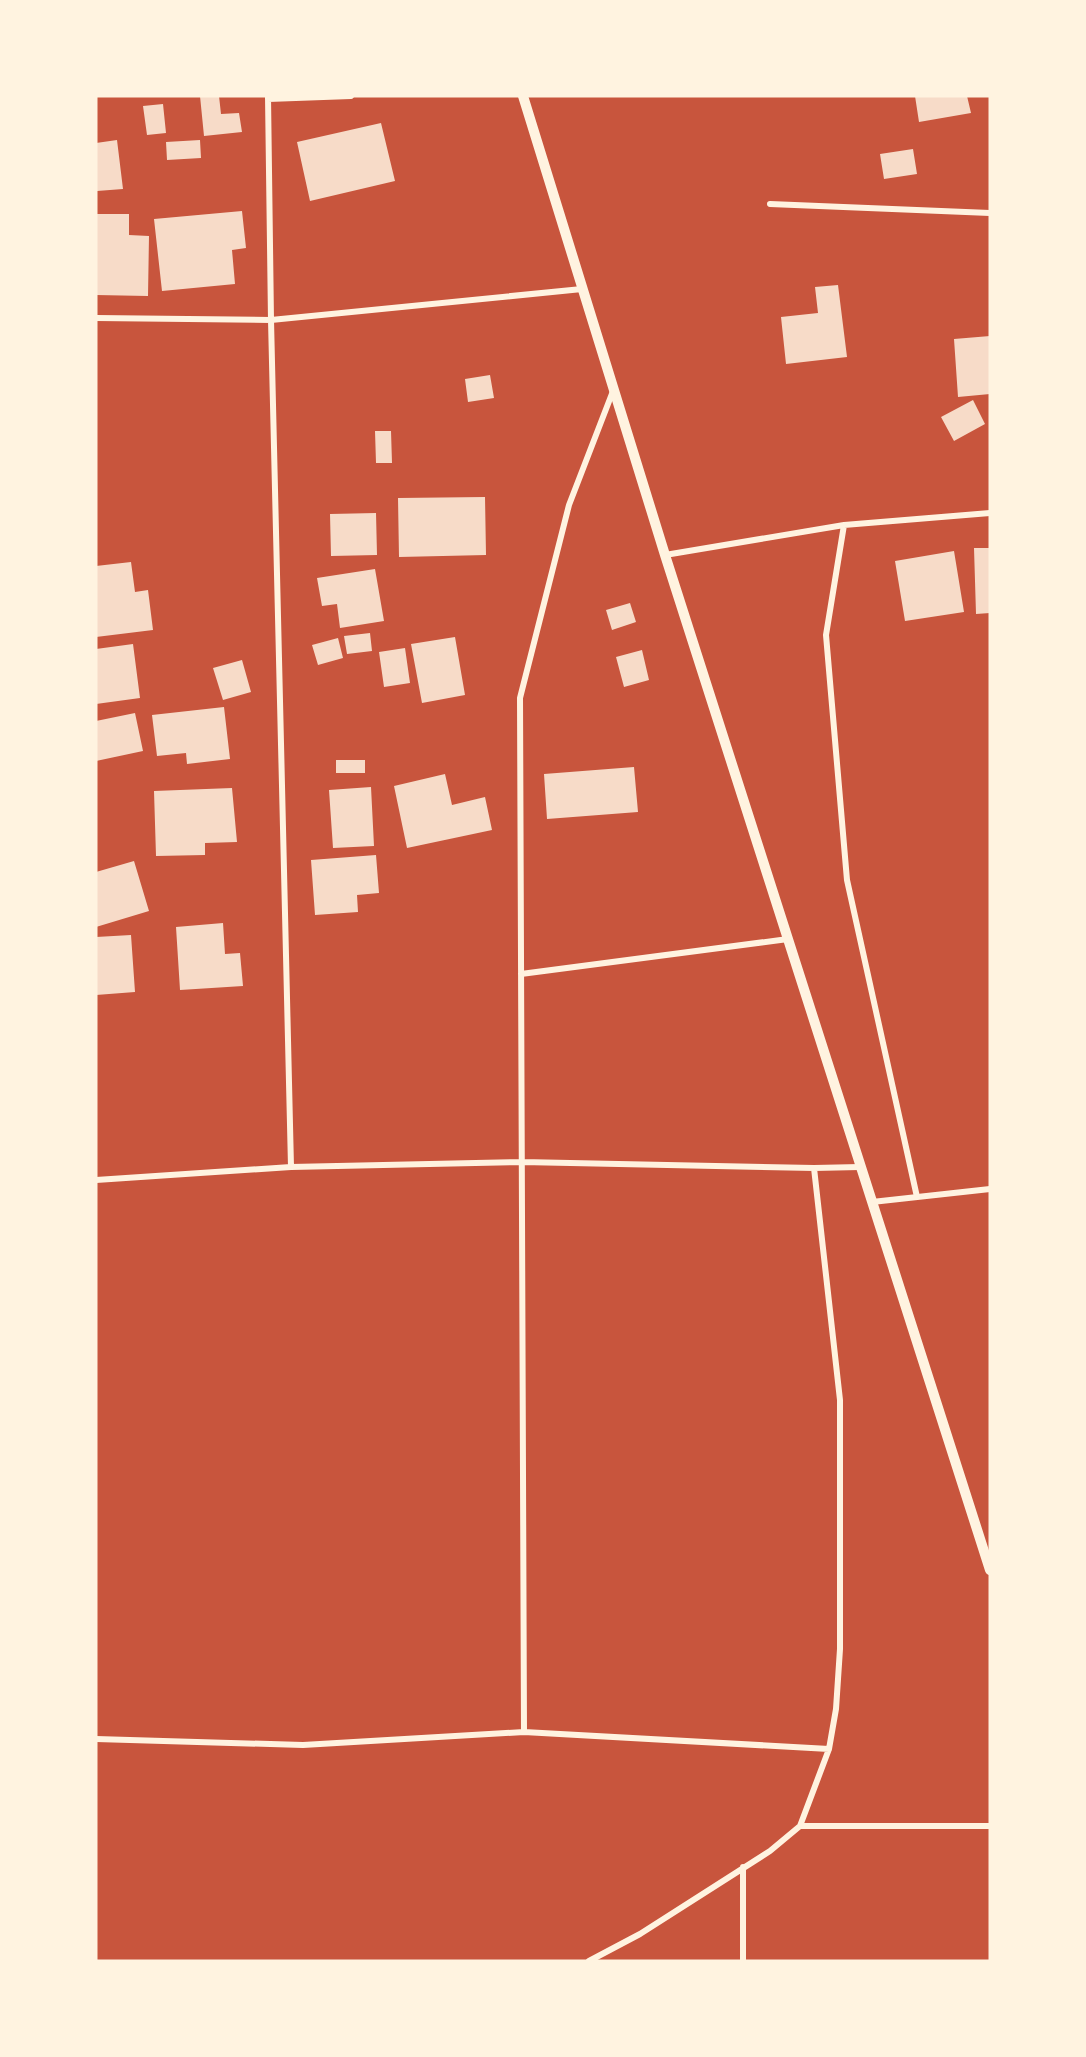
<svg xmlns="http://www.w3.org/2000/svg" width="1086" height="2057" font-family="'DejaVu Sans',sans-serif">
  <style>
    .building { fill: #f7dbc8 }
    .lines { fill: none; stroke-linecap: round; stroke-linejoin: round }
    .minor { stroke: #fff3e0; stroke-width: 6 }
    .tertiary { stroke: #fff3e0; stroke-width: 10 }
  </style>
  <rect width="100%" height="100%" fill="#c8553d"/>
  <!-- building -->
  <path class="building" d="M200 96H219L221 114 239 113 242 132 204 136Z
    M915 96H967L971 113 919 122Z
    M163 104 166 133 147 135 143 106Z
    M381 123 395 181 310 201 297 142Z
    M117 140 123 189 97 191 96 143Z
    M200 140 201 158 167 160 166 142Z
    M913 149 917 174 884 179 880 154Z
    M242 211 246 248 232 250 235 284 162 291 154 219Z
    M96 214H129V235L149 236 148 296 96 295Z
    M838 285 847 357 786 364 781 317 818 313 815 287Z
    M990 336V394L958 397 954 339Z
    M490 375 494 398 468 402 465 379Z
    M973 400 985 424 954 441 941 417Z
    M375 431H391L392 463H376Z
    M485 497 486 555 399 557 398 498Z
    M376 513 377 555 331 556 330 514Z
    M974 548H990V613L976 614Z
    M954 551 964 612 905 621 895 561Z
    M131 562 135 592 148 590 153 630 96 637V566Z
    M375 569 384 621 340 628 337 604 322 606 317 578Z
    M630 603 636 622 612 630 606 610Z
    M370 633 372 651 347 654 344 636Z
    M455 637 465 695 422 703 411 644Z
    M338 638 343 658 318 665 312 645Z
    M133 644 140 698 96 704V649Z
    M405 648 410 683 384 687 379 652Z
    M642 650 649 680 624 687 616 657Z
    M242 660 251 692 223 700 213 668Z
    M224 707 230 759 187 764 186 753 157 756 152 715Z
    M135 713 143 751 96 761V721Z
    M336 760H365V773H336Z
    M634 767 638 812 547 819 544 774Z
    M445 774 452 805 485 797 492 830 407 848 394 786Z
    M371 787 374 846 333 848 329 790Z
    M232 788 237 842 205 843V855L156 856 154 791Z
    M376 855 379 893 357 895 358 912 315 915 311 860Z
    M134 861 149 911 96 927V872Z
    M223 923 225 954 240 953 243 986 180 990 176 927Z
    M131 935 135 992 96 995V937Z"/>
  <g class="lines">
    <!-- minor -->
    <path class="minor" d="M268 96 271 320 291 1167
      M268 99 351 96
      M770 204 990 213
      M96 318 271 320 582 289
      M844 525 826 635 847 880 917 1197
      M665 555 844 525 990 513
      M521 974 788 939
      M96 1180 291 1167 522 1162 814 1168 860 1167
      M872 1202 990 1189
      M524 1732 520 698 569 505 613 391
      M96 1739 303 1745 524 1732 829 1749
      M800 1826H990
      M743 1867V1961
      M589 1961 640 1934 770 1851 800 1826 829 1749 836 1709 840 1649V1400L814 1168"/>
    <!-- tertiary -->
    <path class="tertiary" d="M523 96 665 555 990 1570"/>
  </g>
  <!-- border -->
  <rect width="1086" height="2057" fill="none" stroke="#fff3e0" stroke-width="195"/>
</svg>
